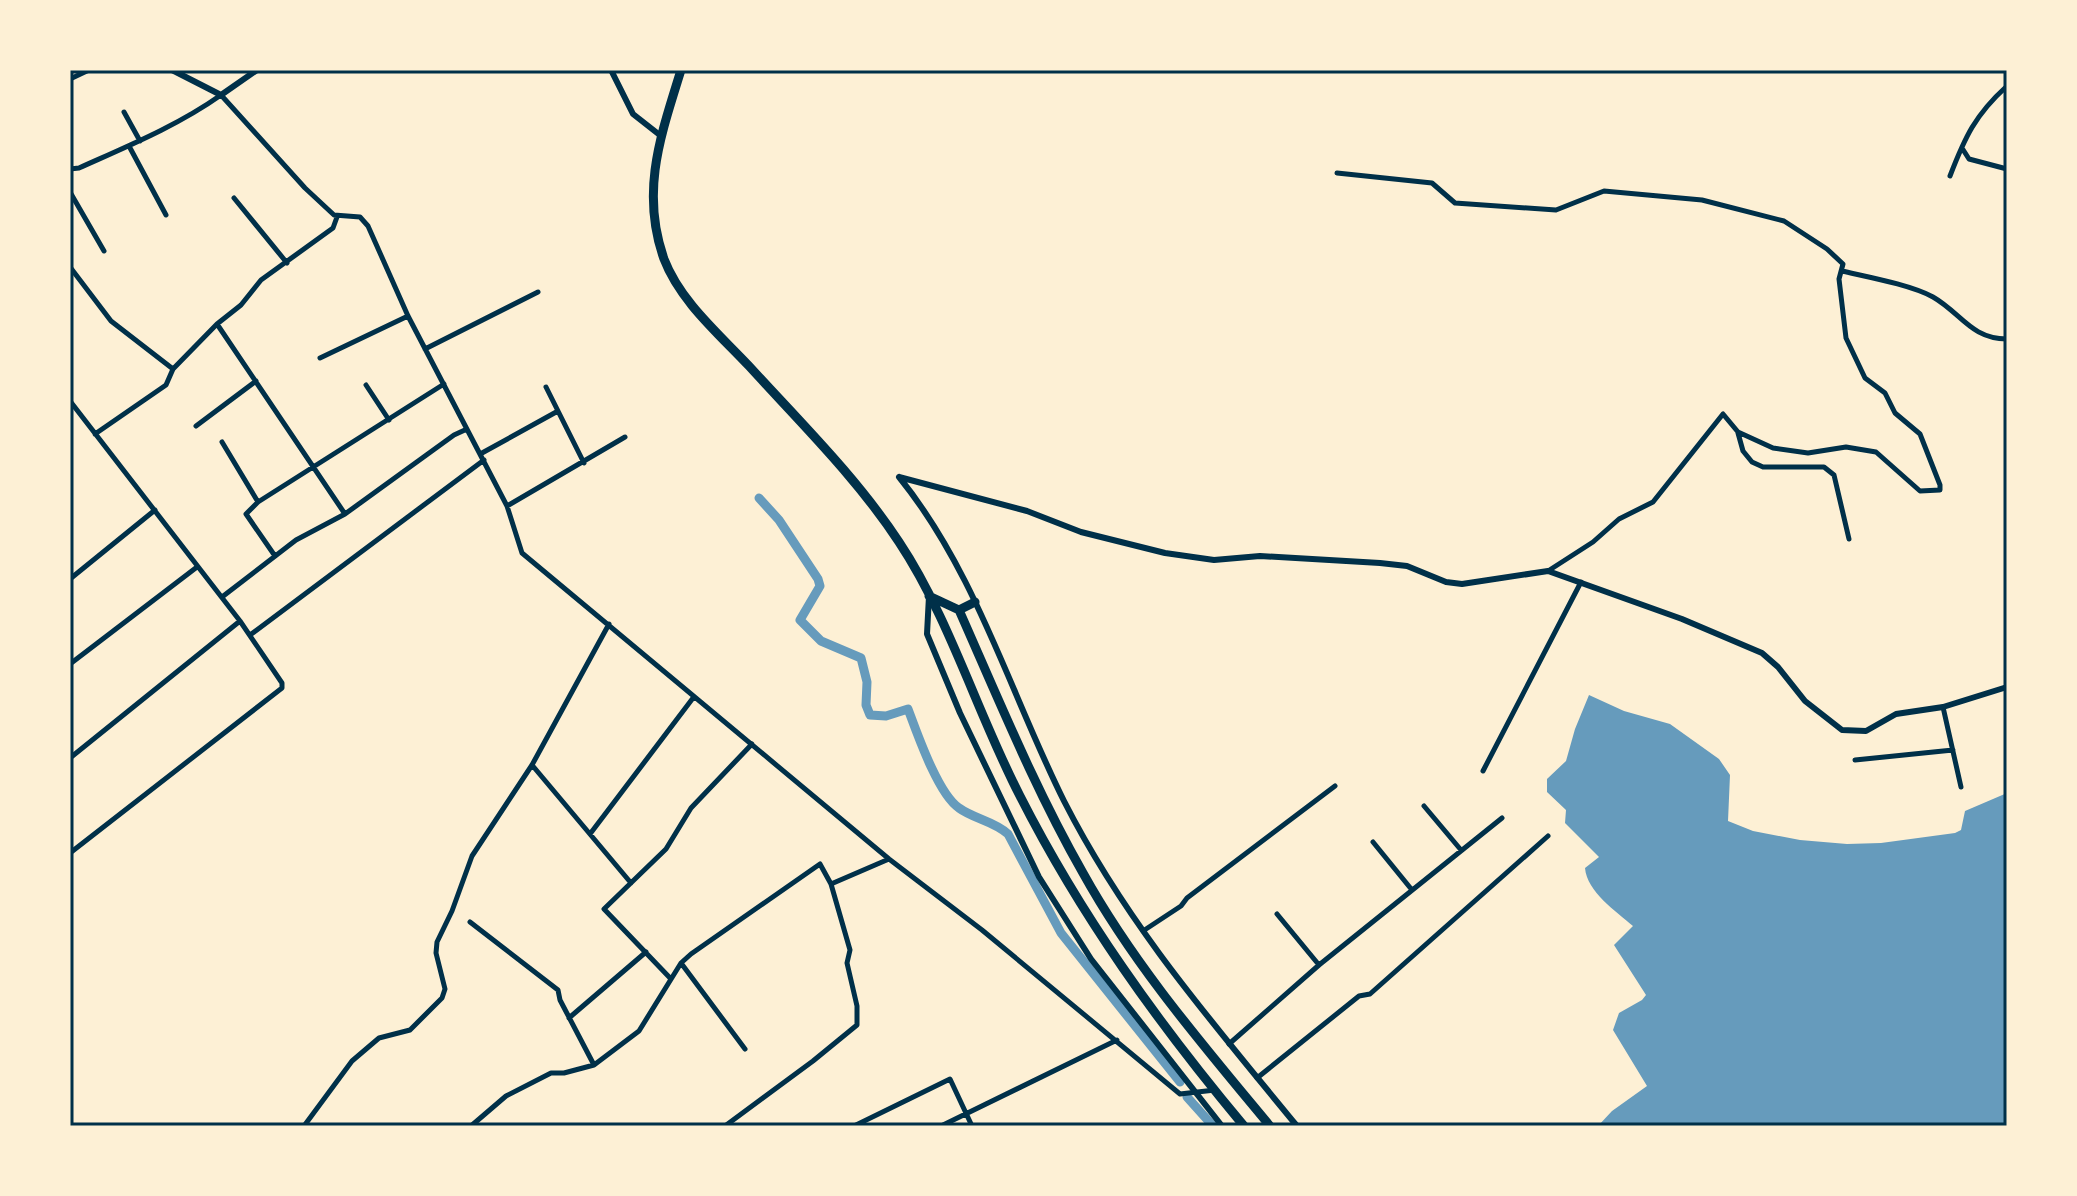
<svg xmlns="http://www.w3.org/2000/svg" width="2077" height="1196" font-family="'Crimson Pro',serif">
  <style>
    .water { fill: #669bbc }
    .lines { fill: none; stroke-linecap: round; stroke-linejoin: round }
    .canal { stroke: #669bbc; stroke-width: 9 }
    .minor { stroke: #003049; stroke-width: 5 }
    .tertiary { stroke: #003049; stroke-width: 6 }
    .trunk { stroke: #003049; stroke-width: 9 }
    .neatline { fill: none; stroke: #003049; stroke-width: 3 }
  </style>
  <rect width="100%" height="100%" fill="#fdf0d5"/>
  <!-- water -->
  <path class="water" d="M1589 695 1624 711 1670 724 1719 759 1730 775 1728 821 1753 831 1800 840 1847 844 1881 843 1955 833 1961 830 1965 811 2007 793V1126H1598L1612 1111 1647 1086 1613 1030 1619 1013 1642 1000 1646 995 1614 945 1633 926C1616 911 1587 892 1585 868L1599 857 1565 823 1566 810 1547 792V779L1566 761 1575 729Z"/>
  <g class="lines">
    <!-- canal -->
    <path class="canal" d="M759 498 779 520 818 579 820 586 800 620 821 641 861 658 867 682 866 705 870 715 886 716 908 709C917 733 938 794 959 808 974 819 994 821 1008 834L1061 933 1180 1082
      M1187 1097 1213 1126"/>
    <!-- minor -->
    <path class="minor" d="M70 79 89 70
      M124 112 140 141
      M129 146 166 215
      M1962 148 1969 159 2007 169
      M70 169 79 168C128 146 177 126 221 95L305 188 334 215 360 217 368 226 408 316 507 506 522 553 889 859 982 930 1180 1094 1215 1090
      M1337 173 1432 183 1455 203 1556 210 1604 191 1702 200 1784 221 1827 249 1843 264 1839 279 1846 338 1865 378 1885 393 1895 413 1920 434 1940 485V490L1920 491 1876 452 1846 447 1808 453 1773 448 1738 432 1723 414 1653 502 1619 519 1593 542 1548 571
      M1950 176C1965 137 1975 115 2007 86
      M70 192 104 251
      M234 198 287 263
      M70 267 111 321 173 369
      M1842 271C1868 277 1911 285 1933 297 1961 313 1971 339 2007 339
      M217 324 345 514
      M425 349 538 292
      M320 358 408 316
      M366 385 389 420
      M546 387 584 463
      M70 401 240 621 282 683V688L70 853
      M196 426 256 381
      M1738 433 1743 451 1752 462 1763 467H1824L1834 475 1849 539
      M95 434 166 385 173 369 217 324 241 305 261 280 333 228 337 217
      M222 442 258 502
      M482 453 558 411
      M507 506 625 437
      M275 556 246 514 258 502 444 384
      M70 579 155 510
      M222 597 296 540 345 514 454 435 467 429
      M250 635 484 460
      M70 664 197 567
      M1943 707 1961 787
      M70 758 240 621
      M1855 760 1953 750
      M532 765 631 883
      M1483 771 1581 582
      M1424 806 1461 850
      M590 834 693 698
      M1373 842 1412 890
      M831 884 889 859
      M1277 914 1319 965
      M470 922 558 990 560 1000 594 1065
      M1143 931 1181 906 1187 898 1335 786
      M681 963 745 1049
      M671 979 604 909 666 849 691 808 752 744
      M569 1018 646 952
      M1229 1044 1319 965 1502 818
      M1257 1078 1359 996 1370 994 1548 836
      M304 1126 352 1061 379 1038 410 1030 442 998 445 989 436 953 437 942 452 911 472 856 532 765 609 624
      M471 1126 506 1096 551 1073H564L594 1065 639 1031 681 963 691 954 820 864 831 884 850 950 847 963 857 1006V1025L813 1061 725 1126
      M854 1126 950 1079 972 1126
      M941 1126 1117 1040"/>
    <!-- tertiary -->
    <path class="tertiary" d="M172 70 221 95 257 70
      M611 70 633 114 661 136
      M899 477 1027 511 1081 532 1165 553 1214 560 1260 556 1380 563 1407 566 1446 582 1462 584 1548 571 1682 619 1762 653 1778 667 1805 701 1842 730 1866 731 1896 714 1943 707 2007 687
      M899 477C976 572 1010 693 1064 801 1126 923 1211 1021 1297 1126
      M929 596 927 634 960 713 1039 877 1091 959 1222 1126"/>
    <!-- trunk -->
    <path class="trunk" d="M681 70C661 135 640 191 664 259 680 301 719 334 749 366 801 423 857 478 899 542 949 617 978 715 1020 796 1081 916 1158 1023 1244 1126
      M929 596 959 610C998 698 1035 789 1083 873 1134 965 1203 1045 1270 1126
      M959 610 975 602"/>
  </g>
  <!-- border -->
  <rect width="2077" height="1196" fill="none" stroke="#fdf0d5" stroke-width="144"/>
  <rect x="72" y="72" width="1933" height="1052" class="neatline"/>
</svg>
